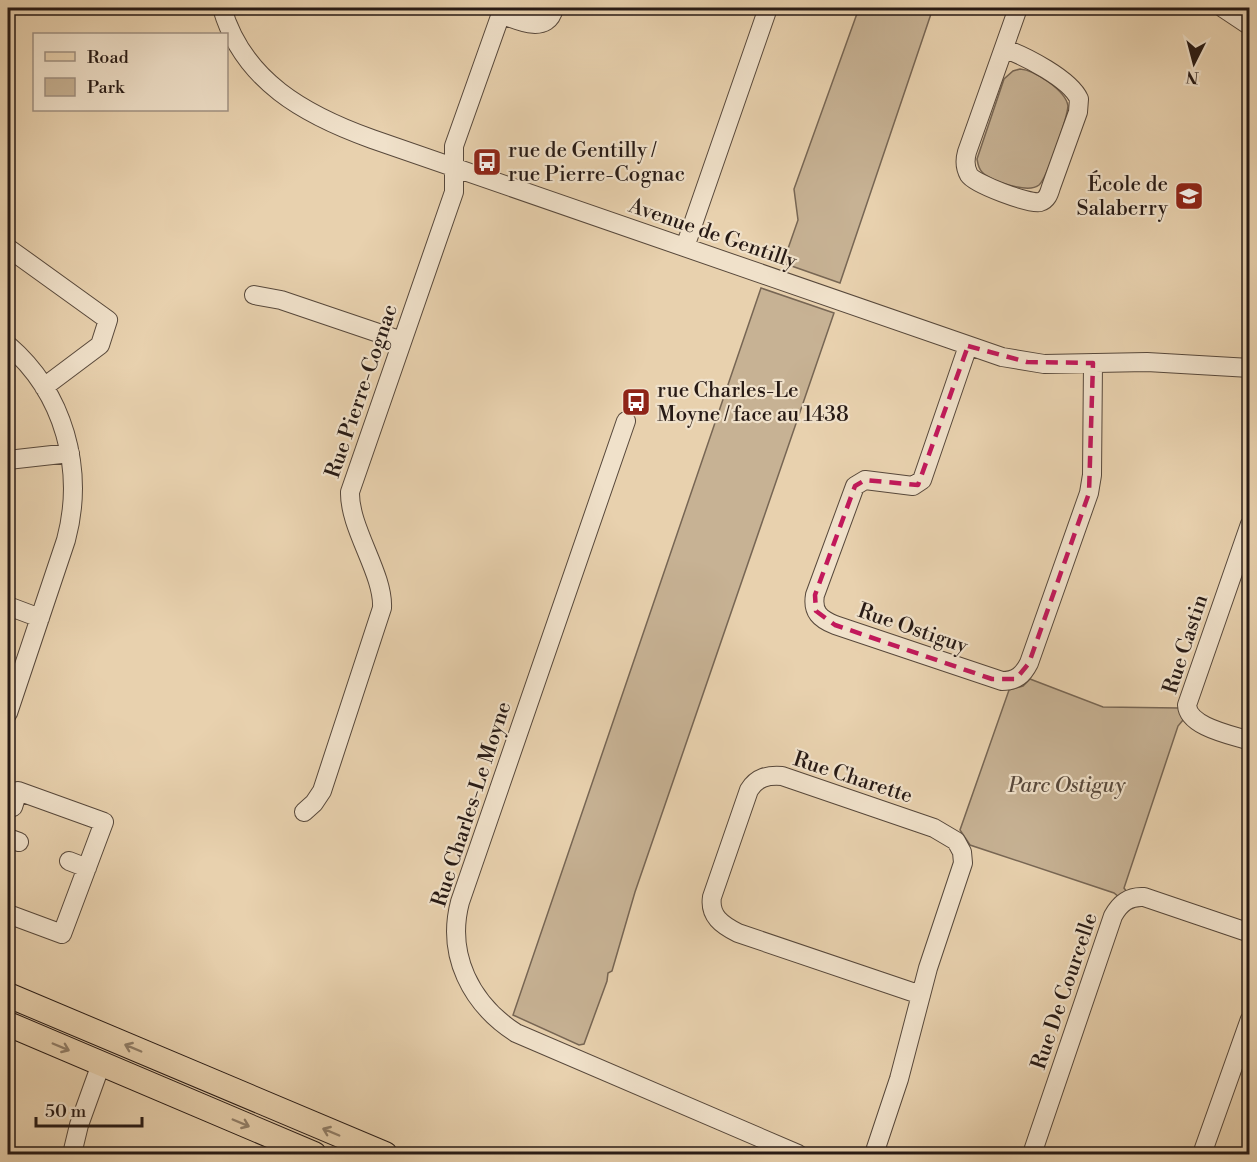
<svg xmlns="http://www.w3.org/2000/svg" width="1257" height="1162" font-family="'Libre Bodoni',serif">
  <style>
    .green { fill: #c7b294; stroke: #776654; stroke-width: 1.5 }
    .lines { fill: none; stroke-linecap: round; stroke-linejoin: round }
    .minor-casing { stroke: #57483b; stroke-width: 20 }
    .major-casing { stroke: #271a15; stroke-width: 26 }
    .minor { stroke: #f0e1ca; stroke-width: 18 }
    .major { stroke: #e8d1ae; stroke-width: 24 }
    .oneway { stroke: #917f69 }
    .marked { fill: none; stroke: #c2185b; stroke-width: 4.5; stroke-dasharray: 12 8; stroke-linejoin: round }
    .labels { text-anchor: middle; stroke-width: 4.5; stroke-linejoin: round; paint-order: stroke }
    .poi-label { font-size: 21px; fill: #271a15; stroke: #f0e1ca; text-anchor: start }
    .street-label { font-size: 21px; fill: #271a15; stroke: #f0e1ca }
    .park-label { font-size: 21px; font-style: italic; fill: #57483b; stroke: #f0e1ca }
  </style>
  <rect width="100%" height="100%" fill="#e8d1ae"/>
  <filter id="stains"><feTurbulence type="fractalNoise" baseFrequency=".00333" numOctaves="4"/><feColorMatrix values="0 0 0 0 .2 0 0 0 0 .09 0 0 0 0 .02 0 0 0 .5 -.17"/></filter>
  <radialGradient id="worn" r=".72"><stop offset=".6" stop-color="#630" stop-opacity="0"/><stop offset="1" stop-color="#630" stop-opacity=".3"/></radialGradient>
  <!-- green -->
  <path class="green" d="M859 8H933L840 283 783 263 798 220 794 189Z
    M1020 69C1035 70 1066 91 1068 106 1067 118 1047 178 1039 185 1028 194 990 181 982 172 978 168 978 164 977 159L1004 79 1013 71Z
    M761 288 834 313 635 892 612 971 608 973 607 981 584 1044 579 1045 513 1015Z
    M1030 679 1103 707 1179 708 1183 720 1178 726 1124 888 1127 892 1119 897 1114 893 970 845 960 830 1009 690 1023 686Z"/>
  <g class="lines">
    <!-- minor casing -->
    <g class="minor-casing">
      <path id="minor" d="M222 8C243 81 305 115 372 139L1002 357 1044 364 1147 362 1250 368
        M1223 8 1250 26
        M8 9V8
        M501 14C518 21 548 35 554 8
        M1005 49C1025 56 1070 79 1079 99L1078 112 1051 187C1049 194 1047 200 1040 202 1028 204 975 184 969 175 965 168 965 159 967 152L1018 8
        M685 247 768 8
        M8 248 108 320 100 345 44 387
        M254 295 281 300 402 341
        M8 345C64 393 85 469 66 540L8 713
        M968 346 922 480 913 486 865 480 855 486 815 595C812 612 820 619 835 625L1002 681C1016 681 1023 675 1029 663L1089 493 1092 475 1093 363
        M626 421 460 902C446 955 471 1004 516 1033L798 1154
        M8 460 70 453
        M1250 524 1187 705C1188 727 1232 735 1250 741
        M8 606 40 618
        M304 812 314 803 322 791 382 608C384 574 349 528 350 492L454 192V146L503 8
        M8 838 19 842
        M69 861 87 868
        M8 914 62 934 104 822 18 791 13 807
        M72 1154 79 1125 101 1064
        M874 1154 899 1079 928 968 963 863 962 852 956 841 934 828 782 776C768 775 757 777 749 790L712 897C709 916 722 925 738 933L921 995
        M1032 1154 1113 916C1120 903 1129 896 1144 897L1250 933
        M1202 1154 1250 1019"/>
    </g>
    <!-- major casing -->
    <g class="major-casing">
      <path id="major" d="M8 995 385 1154
        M8 1024 314 1154"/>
    </g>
    <!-- minor -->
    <use href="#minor" class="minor"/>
    <!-- major -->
    <use href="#major" class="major"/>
  </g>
  <!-- one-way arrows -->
  <defs><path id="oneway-shaft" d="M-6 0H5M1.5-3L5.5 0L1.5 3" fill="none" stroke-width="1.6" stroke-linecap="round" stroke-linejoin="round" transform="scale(1.5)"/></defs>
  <g class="oneway">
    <use href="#oneway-shaft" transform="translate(61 1047) rotate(23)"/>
    <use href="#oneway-shaft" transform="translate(133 1048) rotate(-157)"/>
    <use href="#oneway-shaft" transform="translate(241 1123) rotate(23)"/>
    <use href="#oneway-shaft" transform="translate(331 1132) rotate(-157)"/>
  </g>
  <!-- marked area -->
  <path class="marked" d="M968 346 1027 362 1093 363 1089 493 1029 663 1016 679H992L835 625 816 611 815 595 855 486 865 480 918 485Z"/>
  <!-- icons -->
  <defs>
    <g id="bus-square" transform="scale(1.5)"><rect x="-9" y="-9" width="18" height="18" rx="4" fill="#8f2418" stroke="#f0e1ca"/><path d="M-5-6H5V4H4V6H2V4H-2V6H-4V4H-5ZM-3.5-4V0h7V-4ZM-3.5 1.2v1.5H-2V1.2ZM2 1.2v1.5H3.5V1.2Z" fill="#fff"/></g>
    <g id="school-square" transform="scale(1.5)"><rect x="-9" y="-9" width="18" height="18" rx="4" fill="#8f2418" stroke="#f0e1ca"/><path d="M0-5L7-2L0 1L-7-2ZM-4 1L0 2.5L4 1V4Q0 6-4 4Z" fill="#fff"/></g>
  </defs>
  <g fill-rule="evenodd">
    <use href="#bus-square" x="487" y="162"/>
    <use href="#school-square" x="1189" y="196"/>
    <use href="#bus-square" x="636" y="402"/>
  </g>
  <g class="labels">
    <!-- poi labels -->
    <g class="poi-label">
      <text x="508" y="157">rue de Gentilly /<tspan x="508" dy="24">rue Pierre-Cognac</tspan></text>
      <text x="1168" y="191" text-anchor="end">École de<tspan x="1168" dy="24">Salaberry</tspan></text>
      <text x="657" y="397">rue Charles-Le<tspan x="657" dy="24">Moyne / face au 1438</tspan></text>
    </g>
    <!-- street labels -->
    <g class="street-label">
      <text transform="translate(713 233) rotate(19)" y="7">Avenue de Gentilly</text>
      <text transform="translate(361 391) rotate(-71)" y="7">Rue Pierre-Cognac</text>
      <text transform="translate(913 628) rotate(19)" y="7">Rue Ostiguy</text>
      <text transform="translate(1185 644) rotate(-72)" y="7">Rue Castin</text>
      <text transform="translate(853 777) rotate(18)" y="7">Rue Charette</text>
      <text transform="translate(471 804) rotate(-72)" y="7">Rue Charles-Le Moyne</text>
      <text transform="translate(1064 991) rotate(-71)" y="7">Rue De Courcelle</text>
    </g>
    <!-- park labels -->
    <g class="park-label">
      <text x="1067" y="792">Parc Ostiguy</text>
    </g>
  </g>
  <!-- margin -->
  <rect width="1257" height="1162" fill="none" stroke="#e8d1ae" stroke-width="30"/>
  <rect x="9" y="9" width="1239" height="1144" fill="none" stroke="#271a15" stroke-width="3"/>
  <rect x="15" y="15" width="1227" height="1132" fill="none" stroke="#271a15" stroke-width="1.5"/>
  <!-- legend -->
  <rect x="33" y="33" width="195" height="78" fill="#f0e1ca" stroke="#a09182" stroke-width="1.5"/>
  <rect x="45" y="52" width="30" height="9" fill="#e8d1ae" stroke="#a09182" stroke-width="1.5"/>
  <text x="87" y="63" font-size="18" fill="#271a15">Road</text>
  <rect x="45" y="78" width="30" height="18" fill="#c7b294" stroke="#a09182" stroke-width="1.5"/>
  <text x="87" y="93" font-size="18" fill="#271a15">Park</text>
  <!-- north arrow -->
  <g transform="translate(1194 63) rotate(186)" stroke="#f0e1ca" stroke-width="4.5" paint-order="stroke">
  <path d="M0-4.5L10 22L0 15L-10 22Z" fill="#271a15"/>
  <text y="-9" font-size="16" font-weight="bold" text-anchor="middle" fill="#271a15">N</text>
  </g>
  <!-- scale -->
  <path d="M36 1117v9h106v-9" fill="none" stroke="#271a15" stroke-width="3"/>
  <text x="45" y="1117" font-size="18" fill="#271a15" stroke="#f0e1ca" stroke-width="4.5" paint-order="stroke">50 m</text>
  <rect width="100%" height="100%" filter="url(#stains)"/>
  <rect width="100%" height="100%" fill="url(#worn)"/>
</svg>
